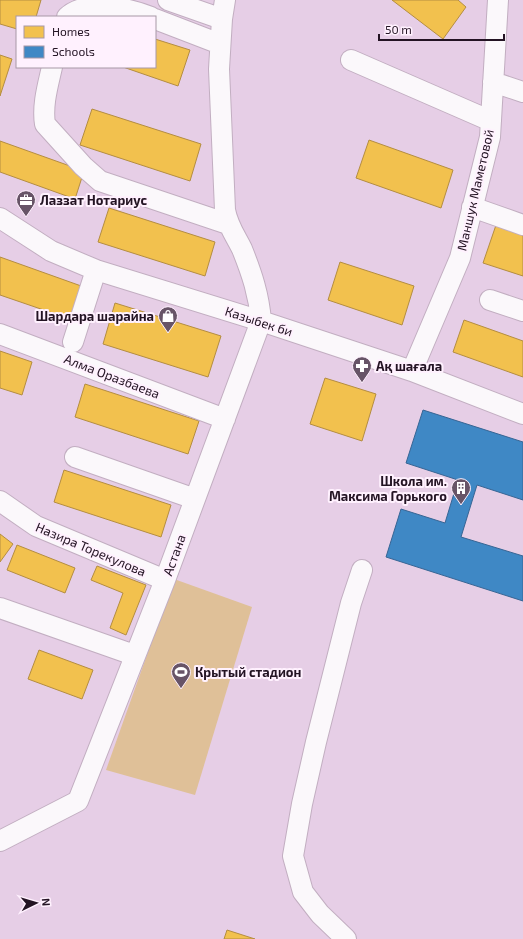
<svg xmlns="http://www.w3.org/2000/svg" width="523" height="939" font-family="'Exo 2',sans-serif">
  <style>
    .green { fill: #dfc098 }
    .homes { fill: #f2c14e; stroke: #b48d41 }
    .schools { fill: #3f88c5; stroke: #376594 }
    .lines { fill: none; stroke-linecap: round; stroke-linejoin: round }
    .street-casing { stroke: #c2aec1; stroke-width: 22 }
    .street { stroke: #fbf8fb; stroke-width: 20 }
    .labels { text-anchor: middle; stroke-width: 4; stroke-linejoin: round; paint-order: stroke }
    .street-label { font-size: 13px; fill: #231323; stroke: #fff1fe }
    .poi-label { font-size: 13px; font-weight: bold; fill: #231323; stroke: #fff1fe; text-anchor: start }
  </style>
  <rect width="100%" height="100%" fill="#e6cee6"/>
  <!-- green -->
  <path class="green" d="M174 579 252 607 195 795 106 770Z"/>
  <!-- homes -->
  <path class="homes" d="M0 0H41L36 17H17V29L0 24Z
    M392 0H458L466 7 443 39Z
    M155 39 190 50 178 86 123 67H155Z
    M0 55 12 59 0 96Z
    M92 109 201 144 190 181 80 145Z
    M369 140 453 170 441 208 356 178Z
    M0 141 84 171 75 199 0 172Z
    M109 208 215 242 205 276 98 242Z
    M496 225 523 234V276L483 263Z
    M0 257 84 287 73 320 0 295Z
    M340 262 414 286 402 325 328 300Z
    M115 303 221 336 208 377 103 344Z
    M464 320 523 341V377L453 352Z
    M0 351 32 362 22 395 0 388Z
    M325 378 376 394 362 441 310 424Z
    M85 384 199 421 188 454 75 417Z
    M64 470 171 505 161 537 54 502Z
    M0 534 13 544 0 562Z
    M17 545 75 568 65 593 7 570Z
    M97 566 146 585 126 635 110 628 123 593 91 580Z
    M39 650 93 670 82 699 28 679Z
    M227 930 255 939H224Z"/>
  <!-- schools -->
  <path class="schools" d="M423 410 523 442V500L477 485 461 537 523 556V601L386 557 401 509 445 523 458 480 406 463Z"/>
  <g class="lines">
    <!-- street casing -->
    <g class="street-casing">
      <path id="street" d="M168 0 222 19
        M67 17C85 0 126 7 151 17
        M155 19 220 44
        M351 60 491 121
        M52 67C48 85 42 105 45 124L83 166 100 181 228 224
        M493 82 523 92
        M472 207 523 225
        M0 218 51 251 96 270 261 321 412 371 523 414
        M490 300 523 311
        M0 334 225 419
        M73 342 96 270
        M412 371 460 258 490 137 498 0
        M75 457 195 499
        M0 501 36 526 165 580
        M0 608 134 655
        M0 841 78 801 165 580 261 321C259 295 252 274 242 249 235 235 228 226 225 210L219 69 222 19 225 0
        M346 939 320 914 303 892 293 856 302 804 316 742 351 603 362 570"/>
    </g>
    <!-- street -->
    <use href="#street" class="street"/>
  </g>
  <!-- icons -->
  <defs>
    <g id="office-pin" transform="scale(1)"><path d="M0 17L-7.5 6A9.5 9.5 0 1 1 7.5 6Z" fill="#675467" stroke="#fff1fe"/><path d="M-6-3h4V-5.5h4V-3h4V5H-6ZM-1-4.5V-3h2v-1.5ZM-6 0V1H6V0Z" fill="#fff"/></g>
    <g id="shop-pin" transform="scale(1)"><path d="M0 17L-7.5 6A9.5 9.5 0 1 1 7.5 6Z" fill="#675467" stroke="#fff1fe"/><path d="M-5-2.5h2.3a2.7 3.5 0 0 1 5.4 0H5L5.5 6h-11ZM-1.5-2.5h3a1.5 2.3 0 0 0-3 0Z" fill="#fff"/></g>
    <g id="pharmacy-pin" transform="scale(1)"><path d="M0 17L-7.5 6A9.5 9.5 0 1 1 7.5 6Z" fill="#675467" stroke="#fff1fe"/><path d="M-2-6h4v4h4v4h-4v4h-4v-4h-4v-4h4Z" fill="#fff"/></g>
    <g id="building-pin" transform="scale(1)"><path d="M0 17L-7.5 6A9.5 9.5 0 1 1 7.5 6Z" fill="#675467" stroke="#fff1fe"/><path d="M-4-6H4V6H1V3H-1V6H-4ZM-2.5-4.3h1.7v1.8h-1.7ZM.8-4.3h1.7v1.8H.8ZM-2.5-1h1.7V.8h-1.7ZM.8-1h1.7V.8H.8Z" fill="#fff"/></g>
    <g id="stadium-pin" transform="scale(1)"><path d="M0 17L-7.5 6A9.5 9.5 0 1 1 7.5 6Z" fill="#675467" stroke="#fff1fe"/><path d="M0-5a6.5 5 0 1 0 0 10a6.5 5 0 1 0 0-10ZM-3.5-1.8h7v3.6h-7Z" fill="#fff"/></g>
  </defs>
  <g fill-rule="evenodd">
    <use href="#office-pin" x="26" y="200"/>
    <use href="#shop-pin" x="168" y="316"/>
    <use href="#pharmacy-pin" x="362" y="366"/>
    <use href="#building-pin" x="461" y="488"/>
    <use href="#stadium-pin" x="181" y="672"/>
  </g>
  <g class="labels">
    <!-- street labels -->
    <g class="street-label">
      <text transform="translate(475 190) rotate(-77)" y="5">Маншук Маметовой</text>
      <text transform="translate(259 321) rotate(18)" y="5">Казыбек би</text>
      <text transform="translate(112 376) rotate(21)" y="5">Алма Оразбаева</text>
      <text transform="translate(91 549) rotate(23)" y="5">Назира Торекулова</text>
      <text transform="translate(174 555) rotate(-70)" y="5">Астана</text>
    </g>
    <!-- poi labels -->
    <g class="poi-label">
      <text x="40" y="205">Лаззат Нотариус</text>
      <text x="154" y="321" text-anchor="end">Шардара шарайна</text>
      <text x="376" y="371">Ақ шағала</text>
      <text x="447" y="486" text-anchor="end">Школа им.<tspan x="447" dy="15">Максима Горького</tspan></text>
      <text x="195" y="677">Крытый стадион</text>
    </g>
  </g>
  <!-- legend -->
  <rect x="16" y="16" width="140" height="52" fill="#fff1fe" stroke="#a798a6"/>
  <rect x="24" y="26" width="20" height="12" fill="#f2c14e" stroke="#a798a6"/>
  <text x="52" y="36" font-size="12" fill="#231323">Homes</text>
  <rect x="24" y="46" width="20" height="12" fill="#3f88c5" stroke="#a798a6"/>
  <text x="52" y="56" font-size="12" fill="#231323">Schools</text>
  <!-- north arrow -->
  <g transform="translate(36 903) rotate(85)" stroke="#fff1fe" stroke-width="3" paint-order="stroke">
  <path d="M0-3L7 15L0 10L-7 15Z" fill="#231323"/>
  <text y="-6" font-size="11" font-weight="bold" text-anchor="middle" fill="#231323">N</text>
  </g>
  <!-- scale -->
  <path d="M379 34v6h125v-6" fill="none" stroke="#231323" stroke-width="2"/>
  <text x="385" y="34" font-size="12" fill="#231323" stroke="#fff1fe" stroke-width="3" paint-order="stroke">50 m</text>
</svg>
